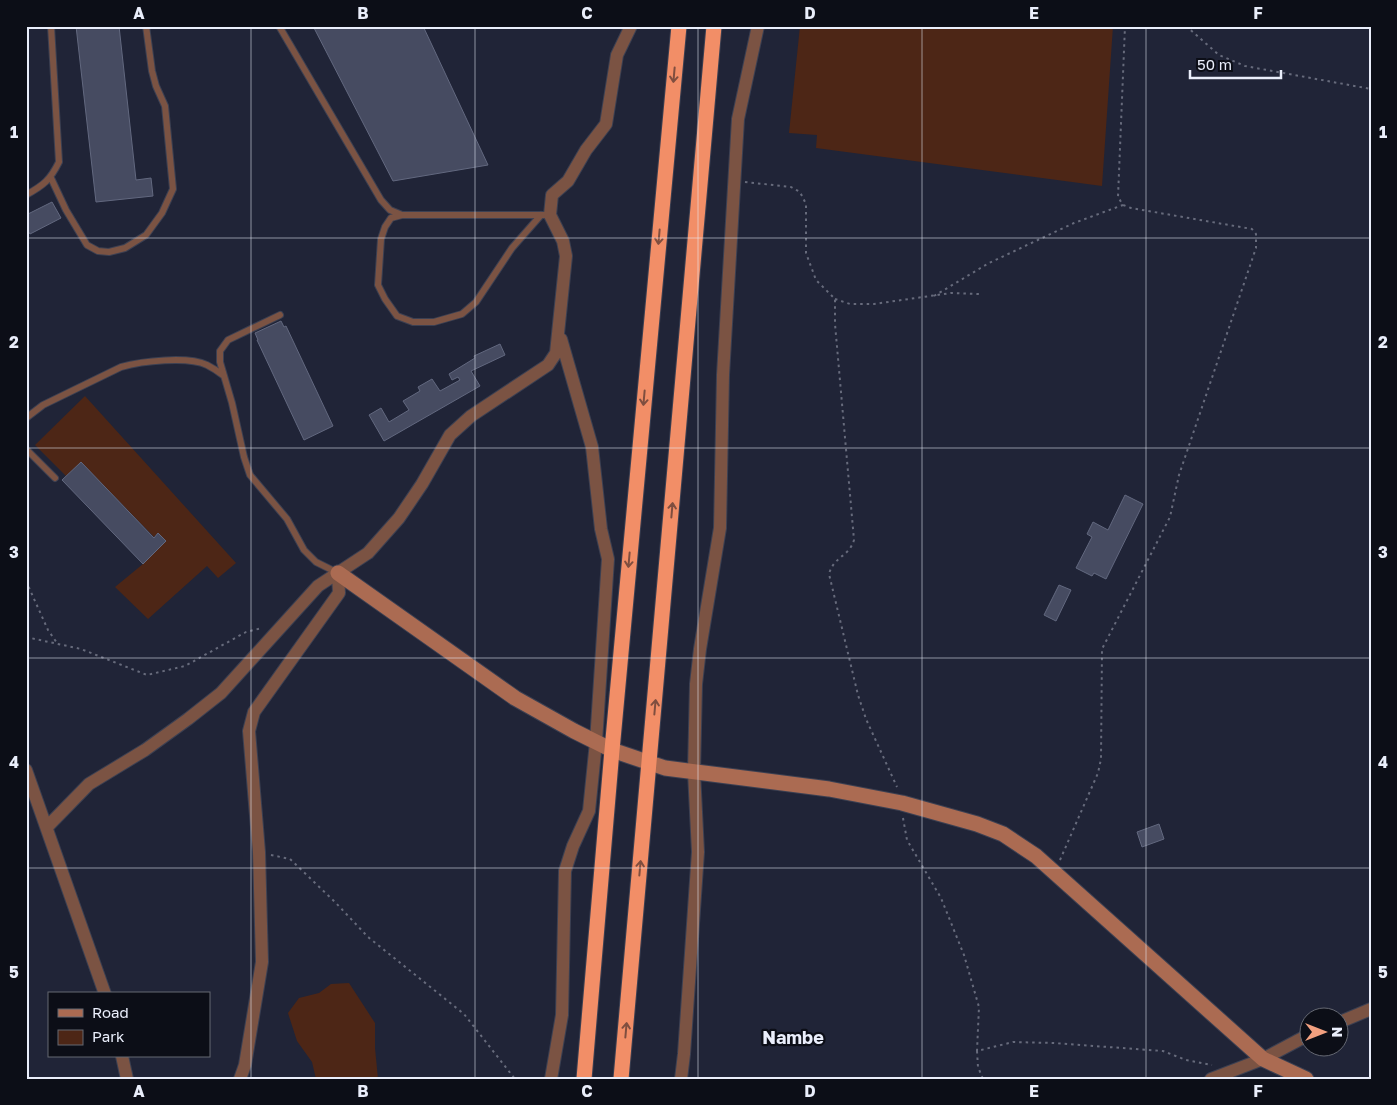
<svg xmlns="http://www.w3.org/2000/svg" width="1397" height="1105" font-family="'Golos Text',sans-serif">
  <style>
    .green { fill: #4d2616 }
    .building { fill: #464b61; stroke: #62687f }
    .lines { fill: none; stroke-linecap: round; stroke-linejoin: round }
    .lane-casing { stroke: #3c4052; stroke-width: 8 }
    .street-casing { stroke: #3c4052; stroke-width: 14 }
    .secondary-casing { stroke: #3c4052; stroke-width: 17 }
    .highway-casing { stroke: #3c4052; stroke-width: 17 }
    .path { stroke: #676b7c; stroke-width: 2; stroke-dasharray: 2.5 4; stroke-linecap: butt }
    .lane { stroke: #7b5343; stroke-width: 6 }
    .street { stroke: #7b5343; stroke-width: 12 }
    .secondary { stroke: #ab6b52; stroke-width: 15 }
    .highway { stroke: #f28e67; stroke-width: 15 }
    .oneway { stroke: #7f4e3f }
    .grid { fill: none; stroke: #eaeefb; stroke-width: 1; stroke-opacity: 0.55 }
    .labels { text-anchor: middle; stroke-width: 4.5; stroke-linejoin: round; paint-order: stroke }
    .quarter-label { font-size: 18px; font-weight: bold; fill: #eaeefb; stroke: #0c0e17 }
    .neatline { fill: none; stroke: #eaeefb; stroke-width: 2 }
    .grid-label { font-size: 16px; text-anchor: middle; font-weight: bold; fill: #eaeefb }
  </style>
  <rect width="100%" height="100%" fill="#202437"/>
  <!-- green -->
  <path class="green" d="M800 26H1113L1102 186 816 148 817 135 789 133Z
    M85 396 236 563 218 578 207 566 148 619 115 587 143 564 166 541 158 533 154 537 81 462 66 476 35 445Z
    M349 983 375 1023V1048L378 1079H316L312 1062 297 1041 288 1013 299 998 319 993 331 984Z"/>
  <!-- building -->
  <path class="building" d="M76 26H119L136 180 151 178 153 196 96 202Z
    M313 26H423L488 165 393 181Z
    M52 202 61 218 30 234 26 228V215Z
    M281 321 284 327 286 326 333 426 304 440 257 340H258L255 333Z
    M500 344 505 355 471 371 480 386 384 441 369 415 381 408 389 422 409 410 403 401 420 391 418 387 432 379 440 391 460 380 458 377 452 380 449 374 475 358 474 356Z
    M81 462 154 538 158 533 166 541 143 564 62 480Z
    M1125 495 1143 504 1106 579 1094 573 1092 576 1076 568 1092 537 1087 534 1093 522 1108 530Z
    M1059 585 1071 590 1056 621 1044 615Z
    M1159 824 1164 839 1142 847 1137 832Z"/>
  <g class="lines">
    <!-- lane casing -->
    <g class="lane-casing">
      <path id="lane" d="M279 26 381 200 390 210 402 215H550
        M51 178 66 210 87 245 98 251 109 252 125 248 146 235 162 213 173 189 165 106 156 86 152 71 146 26
        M26 195C44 185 50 180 59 162L51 26
        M402 215 391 218 385 227 381 239 378 285 385 299 397 316 413 322H434L462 314 476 302 512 248 541 215
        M280 315 228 340 220 351V362L232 403 244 457 250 475 287 519 304 550 316 562 338 573
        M26 418 43 405 121 367C142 361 188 356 207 365 213 368 219 372 224 376
        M26 449 55 478"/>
    </g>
    <!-- street casing -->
    <g class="street-casing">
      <path id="street" d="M26 770 105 994
        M47 827 89 784 145 750 188 719 221 693 318 586 368 553 399 518 422 484 450 435 471 416 548 365 556 353 566 256 563 241 550 215 552 195 568 181 586 150 606 124 617 55 631 26
        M1340 1022 1371 1009
        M122 1056 127 1079
        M240 1079 245 1065 262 962 259 852 249 731 254 712 339 593 338 573
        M551 1079 562 1015 565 871 573 846 589 811 596 742 608 559 601 529 592 447 561 339
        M681 1079 684 1054 698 852 694 772 696 684 700 649 720 528 723 375 738 119 758 26
        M1211 1079 1263 1059 1310 1034"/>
    </g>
    <!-- secondary casing -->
    <g class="secondary-casing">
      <path id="secondary" d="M338 573 515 698 574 731 612 750 665 768 829 789 902 803 977 824 1003 834 1036 856 1263 1059 1306 1079"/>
    </g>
    <!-- highway casing -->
    <g class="highway-casing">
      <path id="highway" d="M584 1079 612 750 679 26
        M621 1079 714 26"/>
    </g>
    <!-- path -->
    <path class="path" d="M1186 26 1219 55 1245 66 1371 89
      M745 182 791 187 800 192 806 204V253L816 280 835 299V324L854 540C849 557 834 556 829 574L858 695 866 719 897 787
      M934 296 989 263 1074 223 1123 205
      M835 299 850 304H874L951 293 980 294
      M26 581 48 630 57 643
      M26 637 81 649 147 675 185 666 246 632 262 628
      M903 818 907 840 941 898 964 955 979 1007 977 1051 1013 1042 1053 1043 1163 1051 1186 1060 1212 1065
      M271 855 290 859 335 902 368 937 464 1014 515 1079
      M1060 860 1098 773 1101 759 1102 649 1170 517 1179 475 1256 248V234L1252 229 1131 208 1123 205 1118 197 1125 26
      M977 1051 978 1067 983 1079"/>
    <!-- lane -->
    <use href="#lane" class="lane"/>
    <!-- street -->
    <use href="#street" class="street"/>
    <!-- secondary -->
    <use href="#secondary" class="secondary"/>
    <!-- highway -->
    <use href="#highway" class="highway"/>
  </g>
  <!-- one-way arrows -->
  <defs><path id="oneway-shaft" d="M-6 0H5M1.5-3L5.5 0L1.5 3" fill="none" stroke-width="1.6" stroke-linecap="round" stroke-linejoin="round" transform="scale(1.25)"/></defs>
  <g class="oneway">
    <use href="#oneway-shaft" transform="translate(674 75) rotate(95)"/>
    <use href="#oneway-shaft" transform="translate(659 237) rotate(95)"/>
    <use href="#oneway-shaft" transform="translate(644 398) rotate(95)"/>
    <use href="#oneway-shaft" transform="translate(672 510) rotate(-85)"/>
    <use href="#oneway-shaft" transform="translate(629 560) rotate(95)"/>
    <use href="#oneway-shaft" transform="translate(655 707) rotate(-85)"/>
    <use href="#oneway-shaft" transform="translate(640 868) rotate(-85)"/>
    <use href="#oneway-shaft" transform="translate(626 1030) rotate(-85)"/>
  </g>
  <!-- grid -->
  <path class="grid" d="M251 26V1079M475 26V1079M698 26V1079M922 26V1079M1146 26V1079M26 238H1371M26 448H1371M26 658H1371M26 868H1371"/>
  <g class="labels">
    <!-- quarter labels -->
    <g class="quarter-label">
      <text x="793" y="1044">Nambe</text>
    </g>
  </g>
  <!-- border -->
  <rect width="1397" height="1105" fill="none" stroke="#0c0e17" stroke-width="55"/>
  <!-- legend -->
  <rect x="48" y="992" width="162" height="65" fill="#0c0e17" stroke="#656872"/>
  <rect x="58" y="1009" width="25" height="8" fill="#ab6b52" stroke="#656872"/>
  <text x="92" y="1018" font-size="15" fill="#eaeefb">Road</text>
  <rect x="58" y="1030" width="25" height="15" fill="#4d2616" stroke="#656872"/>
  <text x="92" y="1042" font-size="15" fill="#eaeefb">Park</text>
  <!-- north arrow -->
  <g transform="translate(1324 1032) rotate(90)"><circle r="24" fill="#0c0e17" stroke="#656872"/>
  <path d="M0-4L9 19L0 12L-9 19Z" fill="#f2a080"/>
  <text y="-8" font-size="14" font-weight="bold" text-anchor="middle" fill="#eaeefb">N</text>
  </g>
  <!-- scale -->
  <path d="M1190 70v8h91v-8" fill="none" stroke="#eaeefb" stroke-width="2.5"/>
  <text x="1197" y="70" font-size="15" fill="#eaeefb" stroke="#0c0e17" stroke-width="4" paint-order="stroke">50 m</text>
  <rect x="28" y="28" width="1342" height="1050" class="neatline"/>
  <g class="grid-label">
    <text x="139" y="19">A</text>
    <text x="363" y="19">B</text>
    <text x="587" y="19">C</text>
    <text x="810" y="19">D</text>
    <text x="1034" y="19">E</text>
    <text x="1258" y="19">F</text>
    <text x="14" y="138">1</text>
    <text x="1383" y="138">1</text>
    <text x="14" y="348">2</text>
    <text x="1383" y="348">2</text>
    <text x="14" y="558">3</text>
    <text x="1383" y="558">3</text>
    <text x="14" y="768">4</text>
    <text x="1383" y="768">4</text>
    <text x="14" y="978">5</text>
    <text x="1383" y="978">5</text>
    <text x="139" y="1097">A</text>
    <text x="363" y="1097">B</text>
    <text x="587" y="1097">C</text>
    <text x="810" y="1097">D</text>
    <text x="1034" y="1097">E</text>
    <text x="1258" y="1097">F</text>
  </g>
</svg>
